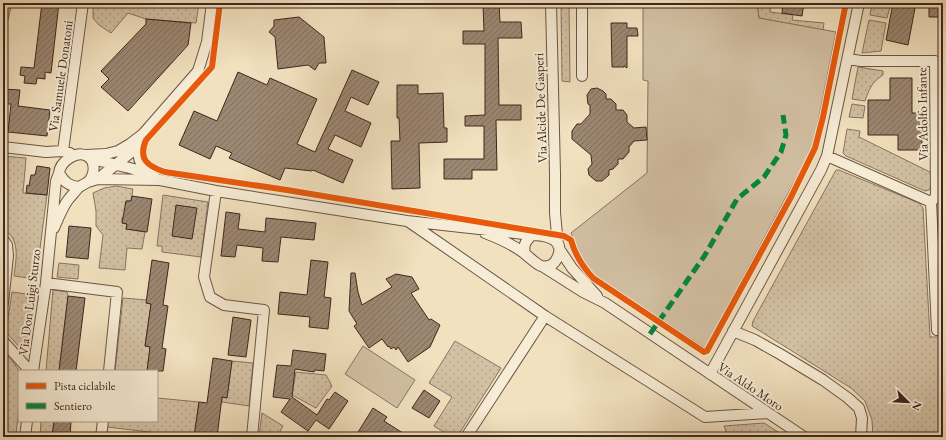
<svg xmlns="http://www.w3.org/2000/svg" width="946" height="440" font-family="'EB Garamond',serif">
  <style>
    .grass { fill: url(#grass-dots); stroke: #887461 }
    .park { fill: #d3c1a4; stroke: #887461 }
    .building { fill: url(#building-hatch); stroke: #3e261e }
    .lines { fill: none; stroke-linecap: round; stroke-linejoin: round }
    .minor-casing { stroke: #6b5546; stroke-width: 12 }
    .minor { stroke: #f7ecd5; stroke-width: 10 }
    .quiet { stroke: #00873e; stroke-width: 5; stroke-dasharray: 10 5; stroke-linecap: butt }
    .cycleway-casing { stroke: #f7ecd5; stroke-width: 8 }
    .cycleway { stroke: #e8590c; stroke-width: 6 }
    .labels { text-anchor: middle; stroke-width: 4; stroke-linejoin: round; paint-order: stroke }
    .street-label { font-size: 13px; fill: #3e261e; stroke: #f7ecd5 }
  </style>
  <defs>
    <pattern id="grass-dots" width="8" height="8" patternUnits="userSpaceOnUse"><rect width="8" height="8" fill="#d3c1a4"/><path d="M2 2h.1M6 6h.1" fill="none" stroke="#b6a68d" stroke-width="1.8" stroke-linecap="round"/></pattern>
    <pattern id="building-hatch" width="6" height="6" patternUnits="userSpaceOnUse"><rect width="6" height="6" fill="#9c8772"/><path d="M-1 1l2-2M0 6l6-6M5 7l2-2" fill="none" stroke="#816e5d"/></pattern>
  </defs>
  <rect width="100%" height="100%" fill="#f2e1bf"/>
  <filter id="stains"><feTurbulence type="fractalNoise" baseFrequency=".005" numOctaves="4"/><feColorMatrix values="0 0 0 0 .2 0 0 0 0 .09 0 0 0 0 .02 0 0 0 .5 -.17"/></filter>
  <radialGradient id="worn" r=".72"><stop offset=".6" stop-color="#630" stop-opacity="0"/><stop offset="1" stop-color="#630" stop-opacity=".3"/></radialGradient>
  <!-- grass -->
  <path class="grass" d="M3 3H12L8 20 3 19Z
    M93 3H199L196 23 146 19 128 13 111 33 99 25 93 18Z
    M561 3H569L570 82 562 81Z
    M757 3H771L770 12 793 15 792 20 824 23 823 30 759 18Z
    M872 3 890 7 887 18 870 15Z
    M869 20 886 23 881 51 862 53Z
    M858 67 883 71V75C872 82 869 89 865 101L852 99Z
    M852 104 865 106 863 118 849 117Z
    M847 129 860 131 859 137 930 172 932 184 929 190 925 191 846 156 843 153Z
    M3 156 26 158 23 193 47 195 36 279 14 276C16 259 21 239 3 229Z
    M836 170H839L919 203 923 208 930 337H943V437H873L872 420 865 401 851 388 752 326 753 321Z
    M116 186 133 189 131 201H126L125 205H129L127 219 122 218V223L127 224 126 229 145 232 142 249 127 248 125 270 99 268 103 235 96 226V211L93 193 104 188Z
    M163 195 208 202 201 257 162 252V246H157Z
    M59 263 79 265 78 279 57 277Z
    M53 290 67 292 68 296 59 371H46Z
    M12 292 34 295 27 345 24 349H21L6 332Z
    M123 298 147 300V303L151 304 145 346 150 347 147 371H115Z
    M455 341 501 368 457 437H452L434 426 452 397 429 383Z
    M3 351 14 363 19 371V402L16 437H3Z
    M232 361 253 363 249 406 222 402V397L227 398Z
    M296 372 326 375 332 386 316 408 292 395Z
    M157 398 199 402 194 437H166V434L107 427 108 421H157Z
    M262 413 283 426 277 437H259Z
    M41 421H54L52 437H40Z
    M764 423 786 437H728L724 426Z"/>
  <!-- park -->
  <path class="park" d="M643 3H757L759 18 836 32 813 147 705 348 595 276 582 260 571 233 647 173 648 81 643 80Z
    M363 346 415 380 397 408 345 374Z"/>
  <!-- building -->
  <path class="building" d="M42 3H59L51 73 45 72V79L37 78 36 84 24 83 25 76 20 75 21 67 34 68Z
    M483 3H499L500 22H521L522 38H498L499 105H521V120H496L497 170H472V179H444V159H484V126H465V116L485 115V44H463V31H484Z
    M783 3H804L802 16 782 13Z
    M893 3H916L908 45 886 40Z
    M929 3H943V17H929Z
    M299 17 324 37 326 63H319L315 70 308 65 278 69 275 37 269 32 274 26V20Z
    M146 19 191 23 188 45 128 111 101 87 109 79 101 71 146 24Z
    M611 23H627V28H637L638 36H627V68L624 66V67H612Z
    M352 70 379 82 368 105 351 97 345 111 371 123 361 147 335 135 328 149 353 160 343 183 313 170 312 171 285 168 280 180 229 158 232 153 216 146 210 159 179 145 194 111 217 121 238 72 267 85 270 78 317 99 297 144 315 152Z
    M890 78H912V113H922V150H898V135H868V100H890Z
    M397 85H418V94L443 93 444 128H447V142L419 143 420 188 392 189 391 141H400L399 118H397Z
    M597 88 603 91 606 94V99H611L616 104V110H623L627 115V122L634 128 646 127 647 140 634 141 629 147V152L623 159H618V164L613 169 609 170V175L602 181H596L589 175 588 169 592 164 591 155 572 139V131L577 124H581L590 114V105L588 104 587 95 591 89Z
    M3 89 20 90 18 106 50 110 47 136 8 132 11 104H3Z
    M37 166 50 168 47 195 26 193 27 185 29 186 31 175H35Z
    M132 196 152 199 147 232 126 229 127 224 122 223 126 201H131Z
    M176 205 197 208 192 239 172 236Z
    M226 212 240 214 238 229 265 232 266 218 316 223 314 240 281 237 278 262 262 261 263 248 237 245 235 257 221 256Z
    M69 226 91 228 88 259 66 257Z
    M152 260 169 263 163 305 168 306 162 348 166 349 163 371H147L150 347 145 346 151 304 146 303Z
    M311 260 328 262 324 297 331 298 328 329 309 327 310 317 278 314 280 292 307 295Z
    M351 273H355L358 292 362 305 392 287 386 279 396 274 412 277 419 289 411 293 429 320 431 319 440 325 430 347 408 362 398 347 396 350 394 347 391 349 389 346 388 347 382 339 369 348 354 326 357 324 349 311Z
    M68 296 85 298 76 371H59Z
    M233 317 251 320 246 357 228 355Z
    M293 350 326 354 324 371 315 370 314 372 295 369 292 397 317 415 327 399 329 400 335 392 348 401 329 429 316 420 308 431 281 412 290 399 273 397 277 365 291 366Z
    M213 358 232 361 227 398 222 397 217 437H194L199 402 207 403Z
    M424 390 440 401 429 418 412 408Z
    M373 408 387 417 384 421 409 437H379L374 434 372 437H355Z
    M54 421H71L70 437H52Z"/>
  <g class="lines">
    <!-- minor casing -->
    <g class="minor-casing">
      <path id="minor" d="M551 3 555 174V213L558 245
        M848 59 861 61H935L936 197 931 202 937 330
        M582 76V3
        M140 141C136 158 139 163 151 175
        M3 147 46 152 63 151 70 153
        M63 151 83 3
        M86 155 106 154 118 151 130 144 143 134 198 71 207 42 212 3
        M827 156 931 202
        M92 161 96 160C116 165 138 168 156 178
        M98 179 130 153 139 143
        M88 182 98 179 160 180 216 191 407 221 532 235
        M216 191 204 277 210 297 224 305 264 310 252 437
        M409 222 545 316
        M54 228C58 219 62 208 68 200 71 196 75 192 78 188 81 185 86 184 89 181 95 174 96 161 87 156 76 150 60 162 59 173 64 182 69 186 79 187
        M485 233C498 238 512 244 524 253 529 257 535 263 541 266 545 267 550 266 553 264 556 261 558 257 559 253 563 238 542 235 532 235 526 241 523 244 525 253
        M3 239 7 245 8 256 3 303
        M560 250 572 268 597 296
        M542 266 583 292 605 303 804 437
        M46 283 117 292 109 371
        M733 331 755 340 780 354 823 380 848 398 859 408 862 418 861 437
        M3 341 30 371
        M33 371 46 283 56 181 59 173
        M710 374 821 170 827 156 859 3
        M25 437 27 421
        M101 437 103 421
        M466 437 545 316 705 417 767 413"/>
    </g>
    <!-- minor -->
    <use href="#minor" class="minor"/>
    <!-- quiet -->
    <path class="quiet" d="M650 334 705 255 737 199 764 177 781 152 786 135 783 115"/>
    <!-- cycleway casing -->
    <g class="cycleway-casing">
      <path id="cycleway" d="M220 3 212 67 146 140C138 159 147 166 165 172L287 190 564 236 571 240C575 255 582 266 593 278L704 352 707 351 791 197 815 148 823 117 846 3"/>
    </g>
    <!-- cycleway -->
    <use href="#cycleway" class="cycleway"/>
  </g>
  <g class="labels">
    <!-- street labels -->
    <g class="street-label">
      <text transform="translate(60 76) rotate(-82)" y="5">Via Samuele Donatoni</text>
      <text transform="translate(540 108) rotate(-92)" y="5">Via Alcide De Gasperi</text>
      <text transform="translate(922 114) rotate(-91)" y="5">Via Adolfo Infante</text>
      <text transform="translate(29 302) rotate(-83)" y="5">Via Don Luigi Sturzo</text>
      <text transform="translate(751 386) rotate(34)" y="5">Via Aldo Moro</text>
    </g>
  </g>
  <!-- margin -->
  <rect width="946" height="440" fill="none" stroke="#f2e1bf" stroke-width="16"/>
  <rect x="4" y="4" width="938" height="432" fill="none" stroke="#3e261e" stroke-width="2"/>
  <rect x="8" y="8" width="930" height="424" fill="none" stroke="#3e261e"/>
  <!-- legend -->
  <rect x="18" y="370" width="140" height="52" fill="#f7ecd5" stroke="#ad9d8c"/>
  <rect x="26" y="383" width="20" height="6" fill="#e8590c" stroke="#ad9d8c"/>
  <text x="54" y="390" font-size="12" fill="#3e261e">Pista ciclabile</text>
  <rect x="26" y="403" width="20" height="6" fill="#00873e" stroke="#ad9d8c"/>
  <text x="54" y="410" font-size="12" fill="#3e261e">Sentiero</text>
  <!-- north arrow -->
  <g transform="translate(908 402) rotate(114)" stroke="#f7ecd5" stroke-width="3" paint-order="stroke">
  <path d="M0-3L7 15L0 10L-7 15Z" fill="#3e261e"/>
  <text y="-6" font-size="11" font-weight="bold" text-anchor="middle" fill="#3e261e">N</text>
  </g>
  <rect width="100%" height="100%" filter="url(#stains)"/>
  <rect width="100%" height="100%" fill="url(#worn)"/>
</svg>
